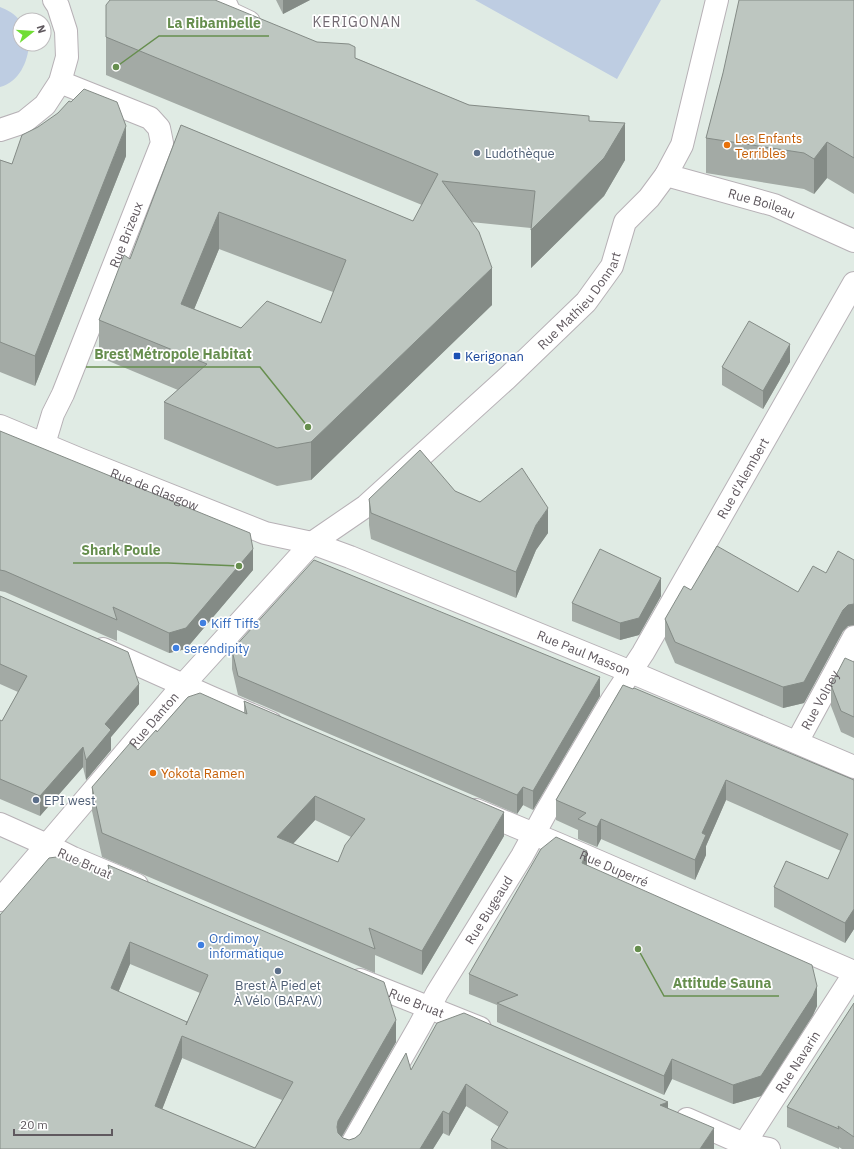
<svg xmlns="http://www.w3.org/2000/svg" width="854" height="1149" font-family="'IBM Plex Sans',sans-serif">
  <style>
    .green { fill: #becde2 }
    .lines { fill: none; stroke-linecap: round; stroke-linejoin: round }
    .minor-casing { stroke: #b7b1b6; stroke-width: 24 }
    .tertiary-casing { stroke: #b7b1b6; stroke-width: 24 }
    .minor { stroke: #fff; stroke-width: 22 }
    .tertiary { stroke: #fff; stroke-width: 22 }
    .wall { fill: #a3aaa5; fill-rule: evenodd }
    .shaded-wall { fill: #848b86 }
    .building { fill: #bdc6c0; stroke: #848b86; fill-rule: evenodd }
    .food-dot { fill: #e8710a; stroke: #fff; stroke-width: 1.5 }
    .service-dot { fill: #5c6f8a; stroke: #fff; stroke-width: 1.5 }
    .transit-dot { fill: #1a4fb4; stroke: #fff; stroke-width: 1.5 }
    .shop-dot { fill: #3f7fe0; stroke: #fff; stroke-width: 1.5 }
    .labels { text-anchor: middle; stroke-width: 3.5; stroke-linejoin: round; paint-order: stroke }
    .food-label { font-size: 13px; fill: #c56008; stroke: #fff; text-anchor: start }
    .service-label { font-size: 13px; fill: #4e5e75; stroke: #fff; text-anchor: start }
    .street-label { font-size: 13px; fill: #60595f; stroke: #fff }
    .transit-label { font-size: 13px; fill: #164399; stroke: #fff; text-anchor: start }
    .shop-label { font-size: 13px; fill: #366cbe; stroke: #fff; text-anchor: start }
    .neighbourhood-label { font-size: 14px; letter-spacing: 1px; fill: #726a72; stroke: #fff }
    .leader { fill: none; stroke: #668e4e; stroke-width: 1.5 }
    .callout-dot { fill: #668e4e; stroke: #fff; stroke-width: 1.5 }
    .callout-label { font-size: 14px; text-anchor: middle; font-weight: bold; fill: #668e4e; stroke: #fff; stroke-width: 3.5; stroke-linejoin: round; paint-order: stroke }
  </style>
  <rect width="100%" height="100%" fill="#e0ebe4"/>
  <!-- green -->
  <path class="green" d="M475 0H661L617 79Z
    M0 7C8 10 15 14 20 21V44H29C28 62 19 82 0 87Z"/>
  <g class="lines">
    <!-- minor casing -->
    <g class="minor-casing">
      <g id="minor">
        <path d="M224 0 230 13 249 22"/>
        <path d="M0 130 24 122 45 105 60 82 67 57 66 31 58 6 54 0"/>
        <path id="s1" d="M666 175 774 205 854 241"/>
        <path id="s2" d="M44 444 53 414 63 394 162 143 159 128 150 118 60 82"/>
        <path d="M103 649 210 697 271 723"/>
        <path id="s3" d="M797 742 854 637"/>
        <path id="s4" d="M476 810 558 844 854 972"/>
        <path d="M0 824 47 845 0 900"/>
        <path id="s5" d="M349 1149 419 1027 437 993 522 856 546 812 612 700 643 653 854 283"/>
        <path id="s6" d="M741 1149 854 974"/>
      </g>
    </g>
    <!-- tertiary casing -->
    <g class="tertiary-casing">
      <g id="tertiary">
        <path id="s7" d="M0 426 79 459 265 533 312 543 350 557 631 672 854 767"/>
        <path id="s8" d="M137 885 73 858 47 845 184 684 312 543 366 506 506 379 586 302 612 266 625 222 649 198 666 175 682 145 717 0"/>
        <path id="s9" d="M360 980 480 1028"/>
        <path d="M687 1119 744 1144 769 1149"/>
      </g>
    </g>
    <!-- minor -->
    <use href="#minor" class="minor"/>
    <!-- tertiary -->
    <use href="#tertiary" class="tertiary"/>
  </g>
  <!-- wall -->
  <path class="wall" d="M276 0H310L283 14Z
    M854 0V194L827 178 814 194 804 189 706 173V138L723 73Z
    M106 37 317 42 469 105 589 121 625 160 604 196 531 268V228L471 222 492 305 311 480 277 486 164 439V402L178 390 99 357V320L130 259 181 125 413 221 422 205 106 75ZM219 249 333 292 321 323 241 328 194 309Z
    M126 156 35 386 0 372V160L12 164Z
    M790 362 763 409 722 385V367Z
    M0 431 253 570 186 649 169 653 117 630V641L5 592 0 591Z
    M455 491 548 533 536 550 516 598 371 539 369 525V499Z
    M854 560V625L848 626 843 631 804 703 783 708 675 663 665 640V619L691 590 798 592 826 573Z
    M0 596 139 704 111 737V750L86 780 83 767 40 816 0 799V720L2 721 18 692 0 684Z
    M661 596 639 635 620 640 572 621V603Z
    M232 650 600 696 533 810 523 805 517 814 238 695 232 669Z
    M854 662V738L841 732 831 706V685Z
    M623 685 854 780V929L845 943 774 907V887L828 879 841 851 726 800 706 846V855L695 880 601 839 597 847 578 839V830L556 820V800Z
    M244 701 504 836 422 975 375 955V973L102 857 92 811V787L138 750 157 732 244 712ZM315 820 351 837 338 862 293 844Z
    M108 865 396 1042 342 1137 343 1138 349 1140 355 1138 360 1134 411 1070 668 1108 714 1149H491V1140L499 1127 466 1106 449 1136 443 1133 433 1149H0L108 874ZM130 964 200 993 187 1022 118 992ZM182 1058 282 1100 255 1148 162 1109Z
    M587 865 817 1006 813 1015 761 1096 733 1104 672 1079 664 1095 497 1022V1005L469 994V974Z
    M854 1003V1149H842L839 1147V1149L787 1127V1107Z"/>
  <!-- shaded-wall -->
  <path class="shaded-wall" d="M283 0H310L283 14Z
    M625 123V160L604 196 531 268V230Z
    M126 126V156L35 386V356Z
    M827 142V178L814 194V159Z
    M219 212V249L181 341V304Z
    M492 268V305L311 480V442Z
    M790 344V362L763 409V391Z
    M548 508V533L536 550 516 598V572L536 525Z
    M253 549V570L186 649 169 653V633Z
    M661 578V596L639 635 620 640V623Z
    M854 604V625L848 626 843 631 804 703 783 708V687L843 610 848 605Z
    M600 677V696L533 810V791Z
    M139 684V704L111 737V750L86 780V760L105 724Z
    M83 747V767L40 816V796Z
    M726 780V800L706 846V855L695 880V860L702 833Z
    M523 787V805L517 814V795Z
    M315 796V820L277 861V837Z
    M504 812V836L422 975V951Z
    M601 819V839L597 847V827Z
    M587 851V870L582 863Z
    M854 909V929L845 943V923Z
    M130 942V964L111 1010V988Z
    M817 986V1006L813 1015 761 1096 733 1104V1085Z
    M396 1020V1042L338 1143 337 1127 338 1121Z
    M182 1036V1058L155 1128V1106Z
    M672 1059V1079L664 1095V1076Z
    M466 1084V1106L449 1136V1114Z
    M668 1102V1124L660 1105Z
    M443 1111V1133L433 1149H420Z
    M714 1128V1149H700Z"/>
  <!-- building -->
  <path class="building" d="M110 0H215L317 42 349 44 355 47V58L469 105 589 116V121L625 123 604 158 531 230 535 191 442 181 479 232 492 268 311 442 277 448 164 402 207 364 99 320 124 255 130 259 181 125 413 221 438 174 106 37V5ZM219 212 346 260 321 323 267 301 241 328 181 304Z
    M739 0H854V158L827 142 814 159 804 153 706 138 723 73Z
    M84 89 117 102 126 126 35 356 0 342V160L12 164 22 135 38 127 58 113 69 101 71 102Z
    M749 321 790 344 763 391 722 367Z
    M0 431 250 533 253 549 186 628 169 633 113 607 117 620 5 571 0 570Z
    M420 450 455 491 480 502 522 468 548 508 536 525 516 572 371 513 369 499Z
    M717 546 798 592 813 566 826 573 838 551 854 560V604L848 605 843 610 804 682 783 687 675 642 665 619 684 586 691 590Z
    M600 549 661 578 639 618 620 623 572 603Z
    M314 560 600 677 533 791 523 787 517 795 238 676 232 650Z
    M0 596 128 652 139 684 105 724 111 730 86 760 83 747 40 796 0 779V720L2 721 27 676 0 664Z
    M845 658 854 662V717L841 711 831 685Z
    M623 685 633 689 634 688 854 780V909L845 923 774 887 786 861 828 879 848 834 726 780 702 833 706 835 695 860 601 819 597 827 578 819 586 813 556 800Z
    M200 693 247 714 244 701 504 812 422 951 369 928 375 949 102 833 92 787 130 743 138 750 156 730 157 732 188 697ZM315 796 365 819 345 845 338 862 277 837Z
    M556 837 587 851 582 863 812 965 817 986 813 996 761 1076 733 1085 672 1059 664 1076 497 1003 518 995 469 974 541 849Z
    M64 856 110 875 108 865 384 982 396 1020 338 1121 337 1127 338 1133 343 1138 349 1140 355 1138 360 1134 406 1053 411 1070 437 1023 464 1013 668 1102 660 1105 714 1128 700 1149H508L491 1140 508 1112 466 1084 449 1114 443 1111 420 1149H0V915L49 858ZM130 942 208 975 186 1025 187 1022 111 988ZM182 1036 293 1082 255 1148 155 1106Z
    M854 1003V1137L838 1126 839 1129 787 1107Z"/>
  <!-- markers -->
  <g class="food-dot">
    <circle cx="727" cy="145" r="4"/>
    <circle cx="153" cy="773" r="4"/>
  </g>
  <g class="service-dot">
    <circle cx="477" cy="153" r="4"/>
    <circle cx="36" cy="800" r="4"/>
    <circle cx="278" cy="971" r="4"/>
  </g>
  <rect class="transit-dot" x="453" y="352" width="8" height="8" rx="2"/>
  <g class="shop-dot">
    <circle cx="203" cy="623" r="4"/>
    <circle cx="176" cy="648" r="4"/>
    <circle cx="201" cy="945" r="4"/>
  </g>
  <g class="labels">
    <!-- food labels -->
    <g class="food-label">
      <text x="735" y="143">Les Enfants<tspan x="735" dy="15">Terribles</tspan></text>
      <text x="161" y="778">Yokota Ramen</text>
    </g>
    <!-- service labels -->
    <g class="service-label">
      <text x="485" y="158">Ludothèque</text>
      <text x="44" y="805">EPI west</text>
      <text x="278" y="990" text-anchor="middle">Brest À Pied et<tspan x="278" dy="15">À Vélo (BAPAV)</tspan></text>
    </g>
    <!-- street labels -->
    <g class="street-label">
      <text dy="5" stroke="none"><textPath href="#s1" startOffset="100">Rue Boileau</textPath></text>
      <text dy="5" stroke="none"><textPath href="#s2" startOffset="225">Rue Brizeux</textPath></text>
      <text dy="5" stroke="none"><textPath href="#s8" startOffset="863">Rue Mathieu Donnart</textPath></text>
      <text dy="5" stroke="none"><textPath href="#s5" startOffset="778">Rue d'Alembert</textPath></text>
      <text dy="5" stroke="none"><textPath href="#s7" startOffset="167">Rue de Glasgow</textPath></text>
      <text dy="5" stroke="none"><textPath href="#s7" startOffset="627">Rue Paul Masson</textPath></text>
      <text dy="5" stroke="none"><textPath href="#s3" startOffset="48">Rue Volney</textPath></text>
      <text dy="5" stroke="none"><textPath href="#s8" startOffset="263">Rue Danton</textPath></text>
      <text transform="translate(85 863) rotate(24)" y="5">Rue Bruat</text>
      <text dy="5" stroke="none"><textPath href="#s4" startOffset="150">Rue Duperré</textPath></text>
      <text dy="5" stroke="none"><textPath href="#s5" startOffset="277">Rue Bugeaud</textPath></text>
      <text dy="5" stroke="none"><textPath href="#s9" startOffset="61">Rue Bruat</textPath></text>
      <text dy="5" stroke="none"><textPath href="#s6" startOffset="104">Rue Navarin</textPath></text>
    </g>
    <!-- transit labels -->
    <g class="transit-label">
      <text x="465" y="361">Kerigonan</text>
    </g>
    <!-- shop labels -->
    <g class="shop-label">
      <text x="211" y="628">Kiff Tiffs</text>
      <text x="184" y="653">serendipity</text>
      <text x="209" y="943">Ordimoy<tspan x="209" dy="15">informatique</tspan></text>
    </g>
    <!-- neighbourhood labels -->
    <g class="neighbourhood-label">
      <text x="357" y="27">KERIGONAN</text>
    </g>
  </g>
  <!-- callouts -->
  <path class="leader" d="M116 67L159 36H269M308 427L260 367H86M239 566L168 563H73M638 949L664 996H779"/>
  <g class="callout-dot">
    <circle cx="116" cy="67" r="4"/>
    <circle cx="308" cy="427" r="4"/>
    <circle cx="239" cy="566" r="4"/>
    <circle cx="638" cy="949" r="4"/>
  </g>
  <g class="callout-label">
    <text x="214" y="28">La Ribambelle</text>
    <text x="173" y="359">Brest Métropole Habitat</text>
    <text x="121" y="555">Shark Poule</text>
    <text x="722" y="988">Attitude Sauna</text>
  </g>
  <!-- north arrow -->
  <g transform="translate(32 32) rotate(73)"><circle r="19" fill="#ffffff" stroke="#bfbdbf"/>
  <path d="M0-3L7 15L0 10L-7 15Z" fill="#70dd34"/>
  <text y="-6" font-size="11" font-weight="bold" text-anchor="middle" fill="#60595f">N</text>
  </g>
  <!-- scale -->
  <path d="M14 1129v6h98v-6" fill="none" stroke="#60595f" stroke-width="2"/>
  <text x="20" y="1129" font-size="12" fill="#60595f" stroke="#ffffff" stroke-width="3" paint-order="stroke">20 m</text>
</svg>
